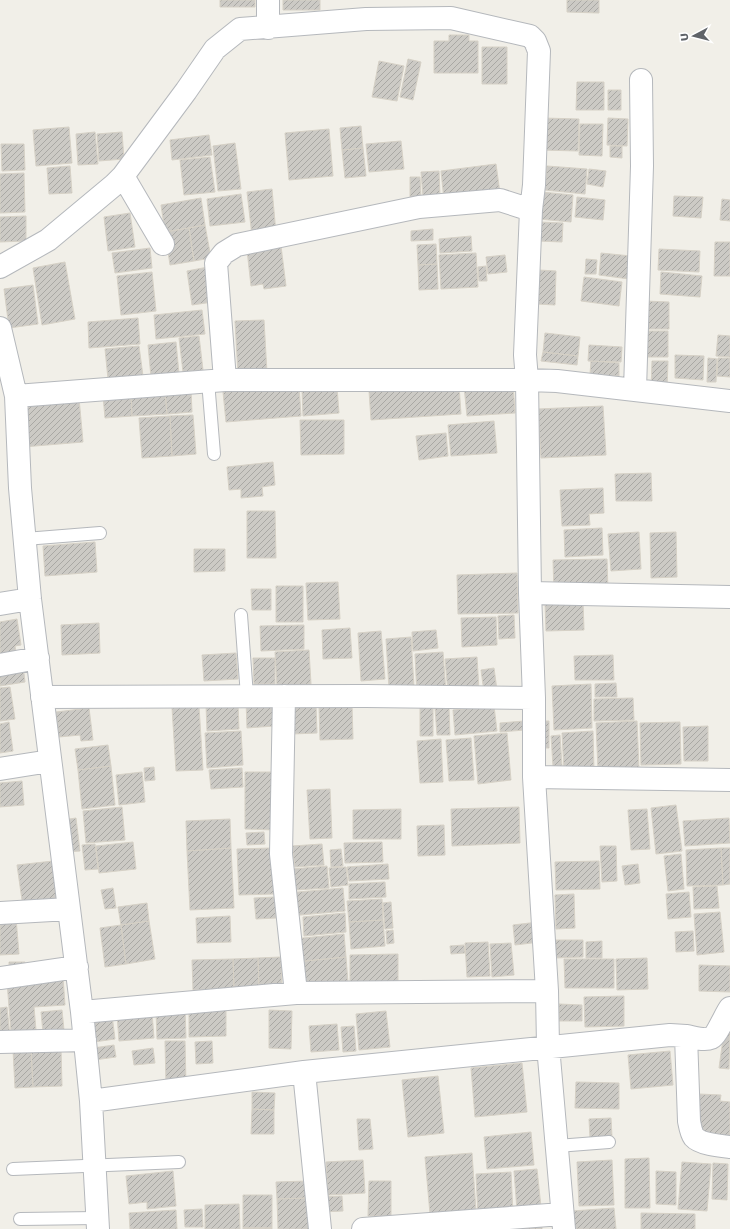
<svg xmlns="http://www.w3.org/2000/svg" width="730" height="1229" font-family="'Work Sans',sans-serif">
  <style>
    .building { fill: url(#building-hatch); stroke: #d6d1c6 }
    .lines { fill: none; stroke-linecap: round; stroke-linejoin: round }
    .lane-casing { stroke: #b5b8bc; stroke-width: 14 }
    .street-casing { stroke: #b5b8bc; stroke-width: 24 }
    .lane { stroke: #fff; stroke-width: 12 }
    .street { stroke: #fff; stroke-width: 22 }
  </style>
  <defs>
    <pattern id="building-hatch" width="6" height="6" patternUnits="userSpaceOnUse"><rect width="6" height="6" fill="#cccac5"/><path d="M-1 1l2-2M0 6l6-6M5 7l2-2" fill="none" stroke="#a9a8a4"/></pattern>
  </defs>
  <rect width="100%" height="100%" fill="#f1efe8"/>
  <!-- building -->
  <path class="building" d="M220 0H255V7H220Z
    M283 0H320V10H283Z
    M567 0H599V13L567 12Z
    M449 35H469V41H478V73H434V41H449Z
    M482 47H507V84H482Z
    M408 59 421 62 413 100 400 97Z
    M379 61 404 66 397 101 372 97Z
    M577 82H604V110H576Z
    M608 90H621V110H608Z
    M543 118 579 119 578 151 541 150Z
    M608 118 628 119 627 146 607 145Z
    M580 124H603L602 156 579 155Z
    M361 126 363 148 342 150 340 128Z
    M69 127 72 163 36 166 33 130Z
    M329 129 333 176 289 180 285 133Z
    M95 132 98 164 78 165 76 134Z
    M122 132 124 159 99 161 97 134Z
    M209 135 212 155 172 160 170 140Z
    M401 141 404 169 369 172 366 144Z
    M235 143 241 189 218 191 213 146Z
    M1 144H24L25 170 2 171Z
    M610 146H622V158L610 157Z
    M363 148 366 176 345 178 342 150Z
    M210 157 215 192 184 195 180 160Z
    M496 164 500 193 444 200 441 171Z
    M70 166 72 193 49 194 47 168Z
    M547 166 587 169 585 194 545 190Z
    M589 169 606 171 603 187 587 184Z
    M439 171 440 196 423 197 421 172Z
    M24 173 25 212 0 213V174Z
    M410 177H420L421 197H410Z
    M272 189 276 233 252 236 247 192Z
    M541 192 573 195 571 222 539 219Z
    M241 194 245 222 210 226 207 199Z
    M674 196 703 197 701 218 673 216Z
    M577 197 605 200 603 220 575 217Z
    M201 198 205 225 165 232 161 205Z
    M722 199 730 200V221L720 220Z
    M130 213 135 247 108 251 104 217Z
    M26 216V241L0 242V217Z
    M539 222 563 223 562 242 538 241Z
    M205 225 211 258 194 261 189 228Z
    M189 228 194 261 170 265 165 232Z
    M433 229V240L411 241V231Z
    M471 236 472 251 440 253 439 239Z
    M715 242H730V276H714Z
    M436 244 437 264 418 265 417 245Z
    M281 246 286 286 264 289 263 284 251 286 247 250Z
    M150 248 152 268 115 273 112 253Z
    M659 249 700 251 699 272 658 270Z
    M476 253 478 287 441 289 439 255Z
    M601 253 631 256 629 279 599 275Z
    M505 255 507 272 488 274 486 257Z
    M586 259 597 260 596 274H585Z
    M65 262 75 319 42 325 33 268Z
    M437 264 438 289 419 290 418 265Z
    M486 266 487 281H479L478 267Z
    M208 267 213 302 192 305 187 271Z
    M539 270 556 271 555 305 537 304Z
    M152 272 156 311 121 315 117 276Z
    M661 272 702 276 700 297 660 294Z
    M584 277 622 282 619 306 581 301Z
    M33 285 38 324 9 328 4 289Z
    M645 301 669 302V329H645Z
    M202 310 205 334 156 339 154 315Z
    M138 318 140 344 89 348 88 322Z
    M264 320 267 373 238 374 235 321Z
    M645 331H668V357H644Z
    M545 333 580 337 578 356 543 352Z
    M718 335 730 336V357L716 356Z
    M199 336 203 370 183 372 179 338Z
    M176 342 179 374 151 377 148 345Z
    M589 345 622 347 621 362 588 361Z
    M139 346 143 376 108 379 105 349Z
    M543 352 578 356 577 365 541 361Z
    M675 355 704 356 703 380 675 378Z
    M708 358 717 359 716 382H707Z
    M718 358H730V377L717 376Z
    M591 361 619 363V376L590 374Z
    M652 361H668L667 390H651Z
    M513 383 515 413 467 416 464 386Z
    M299 385 301 416 226 422 223 392Z
    M459 385 461 414 371 420 369 391Z
    M337 387 339 413 303 416 302 390Z
    M191 390 192 412 167 414 165 392Z
    M165 392 167 414 132 416 131 394Z
    M131 394 132 416 105 418 103 396Z
    M79 398 83 442 23 447 20 403Z
    M603 406 606 455 541 458 538 409Z
    M193 415 196 454 172 456 170 416Z
    M170 416 172 456 142 458 139 418Z
    M300 420H344V454L301 455Z
    M494 421 497 453 451 456 448 425Z
    M446 433 448 456 419 460 416 436Z
    M273 462 275 485 262 487 263 496 241 498V489L229 490 227 467Z
    M651 473 652 501H616L615 474Z
    M603 488 604 513 589 514 590 525 562 526 560 490Z
    M247 511H275L276 558H247Z
    M602 528 603 555 565 557 564 530Z
    M639 532 641 569 611 571 608 534Z
    M676 532 677 577 651 578 650 533Z
    M95 542 97 572 45 576 43 546Z
    M194 549H225V571L194 572Z
    M607 559 608 591 554 593 553 560Z
    M517 573 518 613 458 614 457 575Z
    M338 582 340 619 308 620 306 583Z
    M276 586H303V622H276Z
    M251 589H271V610H252Z
    M583 601 584 630 546 631 545 602Z
    M514 615 515 638 499 639 498 616Z
    M496 617 497 645 462 647 461 618Z
    M17 619 21 645 15 646 16 652 0 655V622Z
    M99 623 100 653 62 655 61 625Z
    M304 625V649L261 651 260 626Z
    M350 628 352 658 323 659 322 630Z
    M436 630 438 648 413 651 412 632Z
    M381 631 385 679 361 681 358 633Z
    M411 637 414 687 389 689 386 639Z
    M309 650 311 684 277 686 275 652Z
    M443 652 446 693 417 695 415 654Z
    M236 653 238 679 204 681 202 655Z
    M613 655 614 680H575L574 656Z
    M477 657 479 690 448 692 445 659Z
    M253 658H275V684H254Z
    M23 665 25 682 0 686V668Z
    M494 668 497 690 484 692 481 670Z
    M616 683 617 697H595V684Z
    M591 684 592 728 554 730 552 686Z
    M10 687 15 719 0 721V688Z
    M633 698 634 720 594 721V699Z
    M272 699 274 726 247 728 246 701Z
    M238 703 239 729 207 731 206 705Z
    M316 705 317 733 292 734 291 706Z
    M352 705 353 739 320 740 319 706Z
    M199 706 203 770 176 771 172 708Z
    M494 706 497 731 455 735 453 710Z
    M420 707H433V736H420Z
    M89 708 93 740 81 741 80 735 59 737 56 712Z
    M435 708H449L450 735H437Z
    M524 721 525 730 500 732V723Z
    M534 721H549V748H534Z
    M637 721 639 769 598 771 596 723Z
    M9 722 13 751 0 753V724Z
    M680 722 681 764 641 765 640 723Z
    M708 726V761H684L683 727Z
    M241 731 243 765 207 768 205 733Z
    M593 731 594 770 564 771 562 733Z
    M507 733 511 780 478 784 474 736Z
    M560 735 562 766H553L551 736Z
    M471 738 474 780 449 781 446 740Z
    M441 739 443 782 420 783 417 741Z
    M108 745 111 766 78 770 75 749Z
    M111 766 115 805 82 809 78 770Z
    M154 767 155 780 145 781 144 768Z
    M242 768 243 787 211 789 209 770Z
    M142 772 145 802 119 805 116 775Z
    M245 772H275V830L245 829Z
    M22 781 24 805 0 807V783Z
    M330 789 332 838 310 839 307 790Z
    M676 805 682 851 656 854 651 808Z
    M122 807 125 840 86 843 83 811Z
    M519 807 520 843 452 846 451 809Z
    M401 809V839H353V810Z
    M647 809 650 849 631 850 628 810Z
    M76 818 80 851 66 852 63 820Z
    M729 818 730 843 685 846 683 821Z
    M230 819 231 848 187 851 186 821Z
    M444 825 445 855 418 856 417 826Z
    M264 832 265 844 247 845 246 833Z
    M133 842 136 869 99 873 96 846Z
    M382 842 383 862 345 863 344 843Z
    M95 844 98 869 85 870 82 845Z
    M322 844 324 865 295 867 292 846Z
    M600 846H616L617 881 602 882Z
    M231 848 234 908 190 910 187 851Z
    M272 848 274 894 239 895 237 849Z
    M721 848H730V884L723 885Z
    M721 848 723 885 687 886 686 850Z
    M341 849 343 866 331 867 330 850Z
    M681 854 684 889 668 891 664 856Z
    M53 861 58 903 23 907 17 865Z
    M599 861 600 889 556 890 555 862Z
    M388 864 389 879 349 881 347 867Z
    M638 864 640 883 625 885 622 866Z
    M327 866 329 888 294 890 292 869Z
    M346 867 348 885 331 887 329 868Z
    M385 882 386 897 349 899V884Z
    M717 886 719 908 694 909 693 887Z
    M113 888 116 908 105 909 101 890Z
    M343 888 345 911 289 916 287 893Z
    M689 892 691 917 668 919 666 894Z
    M574 894 575 928 556 929 555 895Z
    M275 897 276 918 256 919 254 898Z
    M382 899 383 920 349 922 347 901Z
    M391 902 393 928 385 929 383 903Z
    M147 903 149 921 121 925 118 907Z
    M720 912 724 952 697 955 694 914Z
    M345 913 346 932 304 936 303 917Z
    M230 916 231 942 197 943 196 918Z
    M16 918 19 954 0 955V919Z
    M383 920 385 946 351 949 349 922Z
    M149 921 155 959 126 964 121 925Z
    M538 922 540 942 515 945 513 925Z
    M121 925 126 964 105 967 100 928Z
    M393 930 394 943 387 944 386 931Z
    M693 931 694 951 676 952 675 932Z
    M344 934 346 957 295 962 293 939Z
    M554 940H583V957L554 958Z
    M602 941V958H586V942Z
    M488 942 490 976 467 977 465 943Z
    M511 943 514 975 492 977 490 944Z
    M464 945 465 953 451 954 450 946Z
    M398 954V982H350V955Z
    M281 957 282 987 259 988 258 958Z
    M346 957 348 983 298 988 295 962Z
    M258 958 259 988H234L233 959Z
    M647 958 648 989 617 990 616 959Z
    M233 959 234 988 193 990 192 960Z
    M564 959H614V988H565Z
    M9 962H25V971L9 972Z
    M699 965 730 966V992L699 991Z
    M63 977 65 1005 34 1007 36 1030 11 1032 7 982Z
    M624 996V1026L585 1027 584 997Z
    M559 1004 582 1005V1021H559Z
    M226 1006V1036L189 1037V1007Z
    M7 1007 10 1036 0 1037V1008Z
    M185 1008 186 1038 157 1039 156 1010Z
    M62 1010 64 1030 43 1033 41 1012Z
    M269 1010 292 1011 291 1049 269 1048Z
    M386 1011 390 1047 359 1050 356 1014Z
    M152 1012 154 1038 119 1041 117 1015Z
    M112 1015 115 1039 94 1042 92 1017Z
    M337 1024 339 1050 311 1052 309 1026Z
    M354 1026 356 1051 343 1052 341 1027Z
    M724 1032 730 1033 729 1069 719 1068Z
    M165 1041H185L186 1085H166Z
    M212 1041 213 1063 196 1064 195 1042Z
    M114 1045 116 1057 94 1060 93 1048Z
    M61 1048 62 1086 33 1087 31 1049Z
    M153 1048 155 1063 134 1065 132 1051Z
    M31 1049 33 1087 15 1088 13 1050Z
    M670 1051 673 1085 631 1089 628 1055Z
    M522 1063 527 1112 475 1117 471 1068Z
    M438 1076 444 1133 408 1137 402 1080Z
    M576 1082 619 1083V1109L575 1108Z
    M252 1092 275 1093 274 1110 252 1109Z
    M699 1094 721 1095 720 1101 730 1102V1140L697 1138Z
    M252 1109 274 1110V1134H251Z
    M611 1118 612 1137 590 1138 589 1119Z
    M357 1119H370L373 1149 359 1150Z
    M531 1132 534 1165 487 1169 484 1137Z
    M472 1153 476 1211 430 1214 425 1157Z
    M649 1158 650 1208H625V1159Z
    M363 1160 365 1193 328 1195 326 1162Z
    M612 1160 614 1205 579 1206 577 1162Z
    M682 1162 711 1164 707 1211 678 1209Z
    M713 1163 728 1164 727 1200 712 1199Z
    M537 1169 541 1207 517 1210 514 1171Z
    M173 1171 176 1206 147 1209V1202L129 1204 126 1176Z
    M656 1171 676 1172V1205L656 1204Z
    M511 1172 513 1214 478 1216 476 1174Z
    M307 1181 308 1198 277 1199 276 1182Z
    M369 1181H391V1216H368Z
    M243 1195H272V1228H243Z
    M342 1196 343 1211 321 1212 320 1197Z
    M308 1198 309 1229H278L277 1199Z
    M239 1204 240 1229H205V1205Z
    M614 1208 616 1229H574L572 1211Z
    M202 1209 203 1227H185L184 1210Z
    M176 1210 177 1229H130L129 1213Z
    M641 1213 695 1214V1229H641Z
    M542 1219V1229H517V1220Z
    M243 1228H272V1229H243Z"/>
  <g class="lines">
    <!-- lane casing -->
    <g class="lane-casing">
      <path id="lane" d="M208 381 214 454
        M25 539 100 533
        M241 615 247 696
        M557 1146 609 1142
        M13 1169 179 1162
        M20 1219 97 1218"/>
    </g>
    <!-- street casing -->
    <g class="street-casing">
      <path id="street" d="M268 0V28
        M123 176 163 244
        M0 267 48 240 114 185 123 176 186 91 215 49 240 29 366 19 451 18 530 36 535 41 539 51 534 185 531 210 525 355 527 380H225L16 396
        M0 328 16 396 20 488 30 599 82 1012 91 1101 98 1229
        M225 380 216 263 224 253 237 245 419 207 500 200 531 210
        M635 390 642 166 641 80
        M530 593 730 597
        M0 604 30 599
        M0 665 38 658
        M284 696 281 854 296 993
        M42 697 366 696 534 698
        M0 769 50 761
        M534 777 730 780
        M0 913 69 909
        M0 978 77 967
        M82 1012 296 993 547 991
        M686 1036C693 1037 704 1041 711 1038 717 1035 725 1015 730 1008
        M0 1042 85 1040
        M304 1072 320 1229
        M91 1101 304 1072 670 1035 686 1036 689 1121C690 1126 691 1133 694 1137 700 1144 721 1146 730 1147
        M363 1229 562 1214
        M564 1229 548 1046 547 991 534 777V698L530 593 527 380 557 381 730 401"/>
    </g>
    <!-- lane -->
    <use href="#lane" class="lane"/>
    <!-- street -->
    <use href="#street" class="street"/>
  </g>
  <!-- north arrow -->
  <g transform="translate(694 36) rotate(263)" stroke="#ffffff" stroke-width="3" paint-order="stroke">
  <path d="M0-3L7 15L0 10L-7 15Z" fill="#5f6368"/>
  <text y="-6" font-size="11" font-weight="bold" text-anchor="middle" fill="#5f6368">U</text>
  </g>
</svg>
